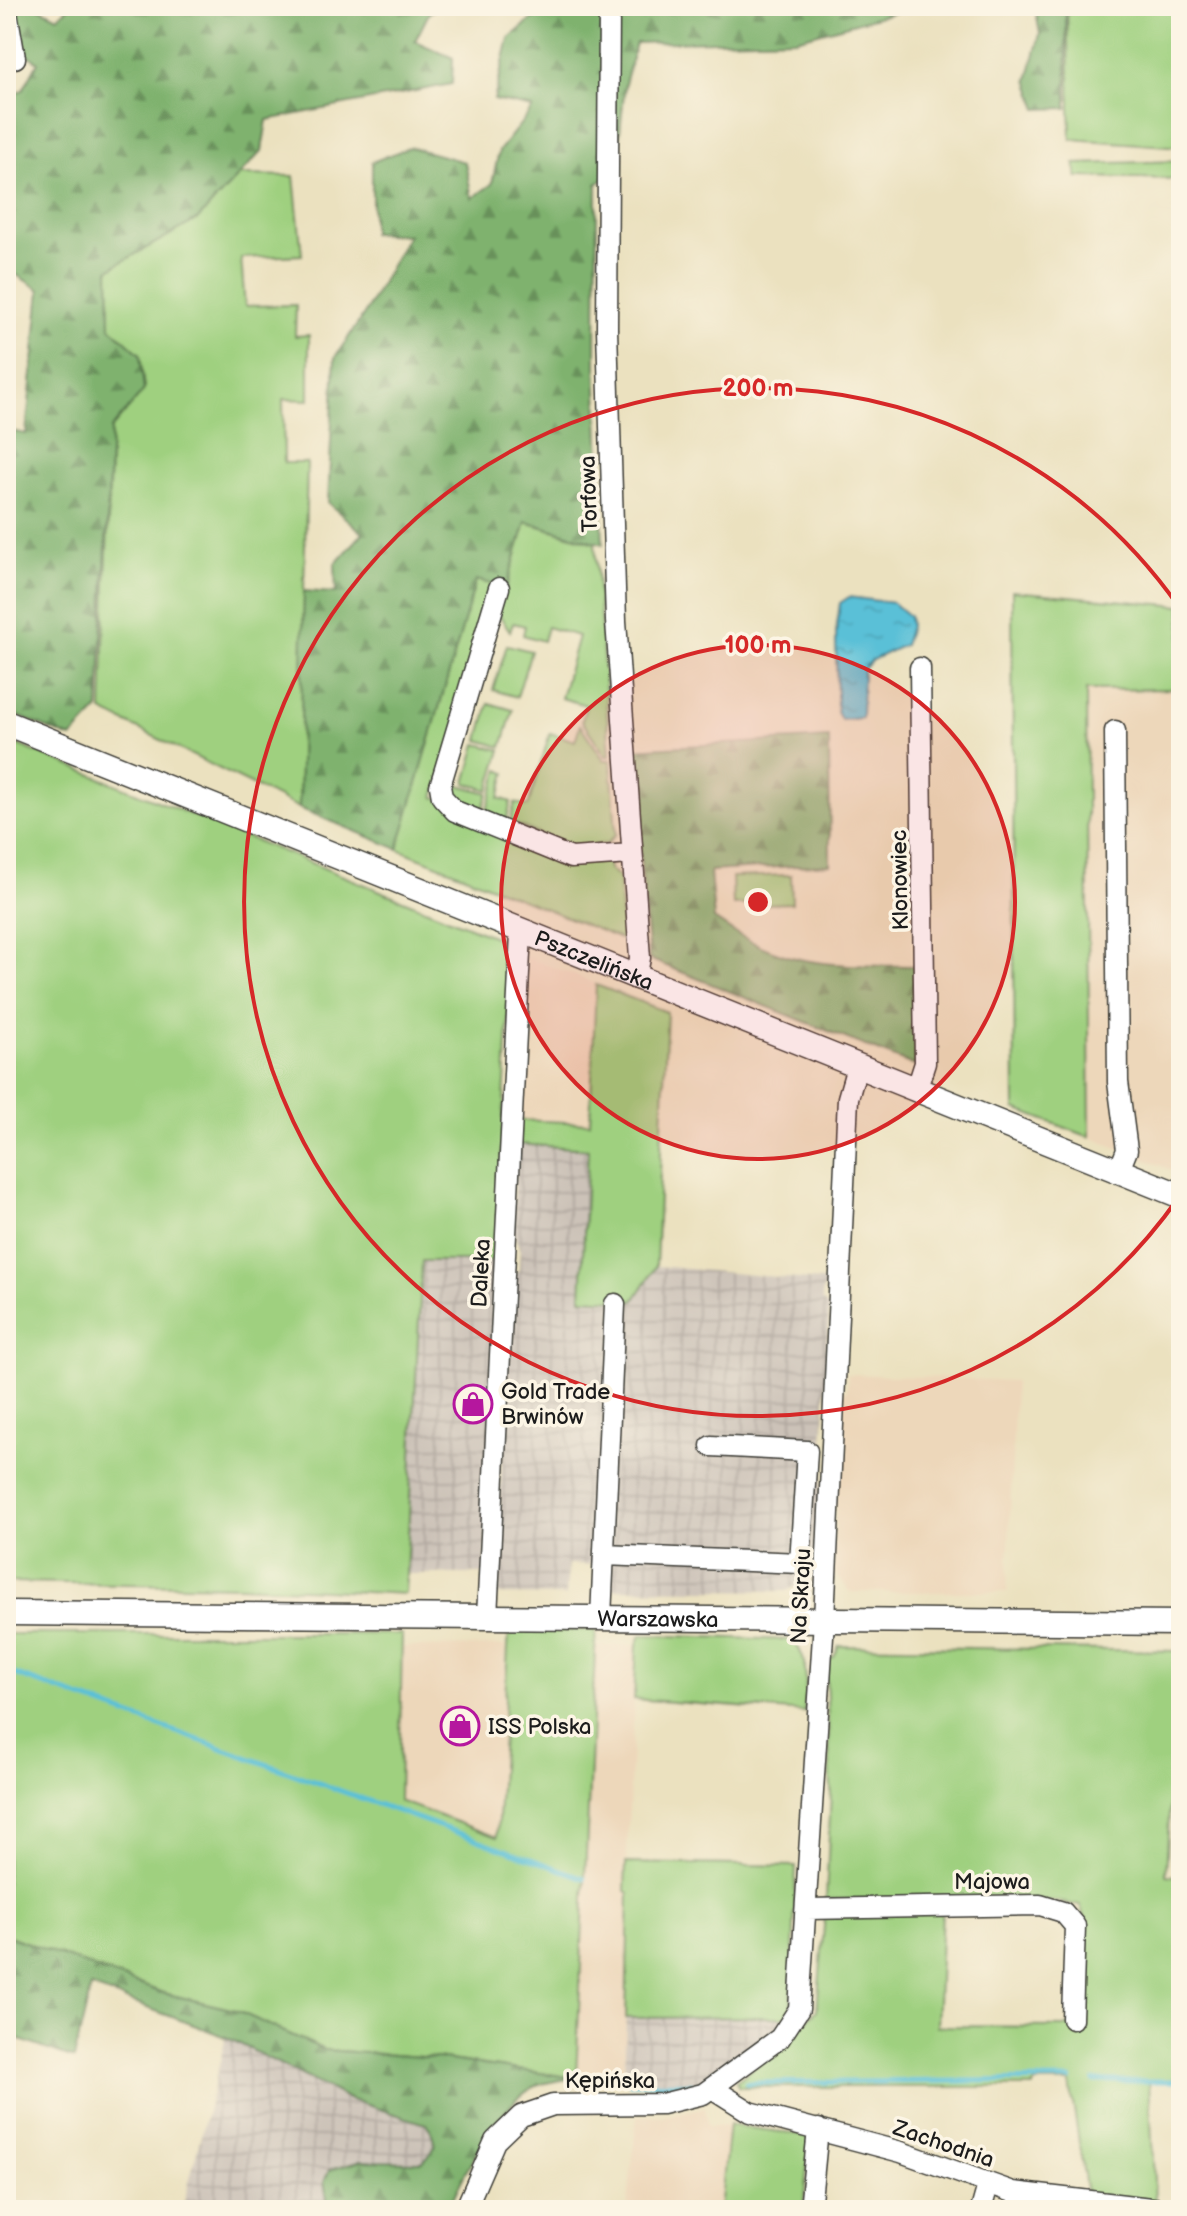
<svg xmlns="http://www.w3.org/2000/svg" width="1187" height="2216" font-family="'Balsamiq Sans',sans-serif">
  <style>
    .built { fill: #edd7ba }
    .industrial { fill: url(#industrial-grid) }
    .green { fill: #9fd07f; stroke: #5e764e; stroke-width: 2 }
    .forest { fill: url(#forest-firs); stroke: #4e6745; stroke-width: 2 }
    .water { fill: url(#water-ripples); stroke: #3b6e7a; stroke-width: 2 }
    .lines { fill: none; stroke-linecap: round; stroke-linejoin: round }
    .stream { stroke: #5ac0d7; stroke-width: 5 }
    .minor-casing { stroke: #3b3a34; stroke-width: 23 }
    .major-casing { stroke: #3b3a34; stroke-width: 27 }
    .minor { stroke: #fff; stroke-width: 20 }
    .major { stroke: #fff; stroke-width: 24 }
    .ring { fill: none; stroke: #d62828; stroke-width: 4 }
    .labels { text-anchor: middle; stroke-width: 7; stroke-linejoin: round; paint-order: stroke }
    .street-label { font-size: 22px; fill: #1c1c1c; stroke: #fcf5e5 }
    .poi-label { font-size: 22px; fill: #1c1c1c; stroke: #fcf5e5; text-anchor: start }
    .centre { fill: #d62828; stroke: #fcf5e5; stroke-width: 4 }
    .ring-label { font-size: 24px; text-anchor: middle; font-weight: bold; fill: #d62828; stroke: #fcf5e5; stroke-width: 7; stroke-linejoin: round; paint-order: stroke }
  </style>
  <defs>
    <pattern id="industrial-grid" width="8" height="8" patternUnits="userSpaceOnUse" patternTransform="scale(2)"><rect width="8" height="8" fill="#ccc2b8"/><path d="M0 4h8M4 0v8" fill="none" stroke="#afa69e"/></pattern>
    <pattern id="forest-firs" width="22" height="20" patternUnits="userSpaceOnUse" patternTransform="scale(2)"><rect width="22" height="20" fill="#7fb26e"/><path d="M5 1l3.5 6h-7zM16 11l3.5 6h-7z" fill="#67905a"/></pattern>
    <pattern id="water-ripples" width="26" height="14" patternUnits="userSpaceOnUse" patternTransform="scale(2)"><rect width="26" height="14" fill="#5ac0d7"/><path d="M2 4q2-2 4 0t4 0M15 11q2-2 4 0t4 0" fill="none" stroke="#4ea4b8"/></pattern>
  </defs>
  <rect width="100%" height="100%" fill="#fcf5e5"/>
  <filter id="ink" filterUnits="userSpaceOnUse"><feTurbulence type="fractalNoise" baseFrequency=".0125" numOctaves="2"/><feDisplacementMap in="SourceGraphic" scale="16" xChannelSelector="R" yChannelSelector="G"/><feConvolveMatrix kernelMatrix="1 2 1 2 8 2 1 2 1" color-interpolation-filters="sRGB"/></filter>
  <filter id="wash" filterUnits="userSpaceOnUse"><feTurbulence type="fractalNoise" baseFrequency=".006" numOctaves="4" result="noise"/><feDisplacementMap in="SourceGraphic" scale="32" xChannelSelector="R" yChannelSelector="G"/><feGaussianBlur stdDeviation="1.8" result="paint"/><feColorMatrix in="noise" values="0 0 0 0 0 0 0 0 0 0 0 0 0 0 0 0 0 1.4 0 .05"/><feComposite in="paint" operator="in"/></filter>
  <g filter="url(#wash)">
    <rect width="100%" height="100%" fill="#ebe1bf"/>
    <!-- built -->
    <path class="built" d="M1086 689H1181V1174L1090 1137Z
      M527 957 596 984 590 1123 519 1120Z
      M848 1374 1015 1381 1007 1592H850L833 1570 842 1391H847Z
      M637 1645 625 1889 629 1892 624 2083H613L576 2078 595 1647Z
      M506 1646 497 1837 399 1802 402 1647Z
      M705 2107 708 2126 729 2125 720 2210H627L637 2116H666Z"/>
    <!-- industrial -->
    <path class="industrial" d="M516 1144 588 1148 581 1298 634 1301 656 1266 830 1282 822 1290V1301L829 1308 817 1576 786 1591 610 1589V1565L568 1564 566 1596 495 1595 511 1281 519 1270 520 1249 513 1232Z
      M422 1260 496 1261 485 1574H406Z
      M791 2017 701 2083H624L626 2018Z
      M226 2037 351 2100 498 2088 448 2210H182Z"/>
    <!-- green -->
    <path class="green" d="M1067 6H1181V147L1071 139Z
      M1181 161V179L1077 177 1075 164Z
      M239 175 294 176 302 255 241 258 245 306 296 305 295 336 309 335V400L283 399 284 463H307L299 808 102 711 111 429 144 390 140 354 110 327 109 269 198 219Z
      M526 522 595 543 610 756H606L582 721 586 705 561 698 578 636 547 627 543 641 523 635 525 626 513 623 510 631 499 615 434 797 608 862 609 869 619 878 623 940 398 849 476 580 506 588Z
      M1012 591 1181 606V689L1086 690 1090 1137 1015 1109Z
      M507 645 531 651 517 697 493 690Z
      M489 703 513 710 502 747 479 740Z
      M580 725 604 760H611L616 834 607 844 570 847 510 822 515 803 528 806 550 733 575 741Z
      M6 740 512 944 496 1261H422L405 1594 241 1586 6 1582Z
      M477 744 501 750 489 790 466 783Z
      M499 770 506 773 499 798 511 802 506 821 486 813Z
      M448 782 488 793 481 815 451 800Z
      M791 875 792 903 733 905 732 877Z
      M596 985 667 1012 656 1266 634 1301 581 1298 588 1149 516 1144 519 1120 590 1123Z
      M509 1630H596L576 2078 436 2058 325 2050 235 2010 163 1993 6 1935V1634H402L399 1801 497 1837Z
      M641 1635 792 1640C810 1656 806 1689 804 1712L634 1699 637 1645Z
      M839 1646 1177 1651 1166 1875 1181 1877V2079L1149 2081 1155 2200 1087 2195 1070 2083H1035L1033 2087H739L736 2081 776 2051 817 2010 825 1914 942 1911 937 2026 1064 2027 1079 2022 1085 1920 1080 1906 1057 1901 826 1899 831 1790 826 1676 828 1658 834 1657Z
      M626 1863 796 1866 791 2017 626 2018 629 1893 625 1890Z
      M729 2125 810 2136 803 2210H720Z"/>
    <!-- forest -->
    <path class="forest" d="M6 6H36L58 17 70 6H440L429 13 415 41 453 58 452 84 267 120 262 151 198 219 109 269 110 327 140 354 144 390 111 429 99 709 71 738 6 711V430L26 434 40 290 6 268V96L23 90 38 62 6 40Z
      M652 6H918L796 39 636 43 625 84 616 170 597 184 596 363 603 544 526 522 506 588 476 580 398 849 299 808 304 591 336 593 335 564 363 533 328 503 335 357 365 313 408 235 372 233V162L410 147 465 162 472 198 492 184 499 151 533 108 494 100 509 38 546 8Z
      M1035 6H1066L1067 108 1038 109 1028 80 1040 34Z
      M829 738 830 864 710 871 714 919C784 969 831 965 914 966L915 1066 649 959 631 749Z
      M6 1935 163 1993 235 2010 325 2050 436 2058 576 2078C564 2080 550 2081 539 2085 501 2099 463 2174 448 2210H329L324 2182 329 2170 361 2161 422 2162C436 2150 440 2139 426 2124L351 2100 226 2037 91 1987 74 2059 6 2035Z"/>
    <!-- water -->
    <path class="water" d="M849 597 893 603 909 616 910 626 904 645 872 660 863 670 862 718 841 720 837 712 836 632 840 603Z"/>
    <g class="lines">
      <!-- stream -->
      <path class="stream" d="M6 1671 584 1878
        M1094 2081H1181
        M630 2083 693 2084
        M746 2083 1070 2080"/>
    </g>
  </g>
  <g filter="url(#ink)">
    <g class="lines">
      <!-- minor casing -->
      <g class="minor-casing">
        <path id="minor" d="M6 6 15 58
          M609 6 607 329 616 621 640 958 636 979
          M499 588 440 786 442 797 455 811 571 858 631 854
          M1115 731 1118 1082 1127 1150 1119 1170
          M916 1091 925 1063 920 668
          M604 1555 800 1563 807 1451 711 1446
          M487 1617 521 933
          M601 1618 615 1304
          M807 1909 1040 1905 1063 1912 1075 1926 1072 2019
          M712 2088 750 2112 901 2152 1013 2192 1168 2210
          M465 2210 495 2141 521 2116 553 2105 662 2104 703 2094 780 2038 799 2009 824 1620 848 1098 857 1067
          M810 2210 818 2129
          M981 2210 988 2185"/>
      </g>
      <!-- major casing -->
      <g class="major-casing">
        <g id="major">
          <path id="s1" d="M6 723 1181 1196"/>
          <path id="s2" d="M6 1613 1181 1623"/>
        </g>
      </g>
      <!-- minor -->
      <use href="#minor" class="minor"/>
      <!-- major -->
      <use href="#major" class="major"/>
    </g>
  </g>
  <!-- distance rings -->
  <circle cx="758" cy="902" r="257" fill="#d62828" fill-opacity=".12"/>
  <g class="ring">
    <circle cx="758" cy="902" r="257"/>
    <path d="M1179 1197A514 514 0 1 1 1179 607"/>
  </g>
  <!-- icons -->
  <defs>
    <g id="shop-ring" transform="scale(2)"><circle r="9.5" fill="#fcf5e5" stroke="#b5179e" stroke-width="1.5"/><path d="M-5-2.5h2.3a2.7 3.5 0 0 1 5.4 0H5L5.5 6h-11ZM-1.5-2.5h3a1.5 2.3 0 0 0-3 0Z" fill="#b5179e"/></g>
  </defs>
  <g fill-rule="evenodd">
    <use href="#shop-ring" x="473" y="1404"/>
    <use href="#shop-ring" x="460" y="1726"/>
  </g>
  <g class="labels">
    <!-- street labels -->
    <g class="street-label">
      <text transform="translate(588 494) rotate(-92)" y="8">Torfowa</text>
      <text transform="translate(899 880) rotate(-91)" y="8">Klonowiec</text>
      <text dy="8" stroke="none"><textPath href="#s1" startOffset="634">Pszczelińska</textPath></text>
      <text transform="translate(480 1273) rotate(-87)" y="8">Daleka</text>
      <text transform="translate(800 1596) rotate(-87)" y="8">Na Skraju</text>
      <text dy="8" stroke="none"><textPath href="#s2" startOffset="652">Warszawska</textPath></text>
      <text x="992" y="1889">Majowa</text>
      <text x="610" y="2088">Kępińska</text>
      <text transform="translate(944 2143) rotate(19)" y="8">Zachodnia</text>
    </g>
    <!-- poi labels -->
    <g class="poi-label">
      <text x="501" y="1399">Gold Trade<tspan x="501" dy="25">Brwinów</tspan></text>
      <text x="488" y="1734">ISS Polska</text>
    </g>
  </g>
  <circle cx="758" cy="902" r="12" class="centre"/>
  <g class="ring-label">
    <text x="758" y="396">200 m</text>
    <text x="758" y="653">100 m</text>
  </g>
  <!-- margin -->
  <rect width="1187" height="2216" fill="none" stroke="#fcf5e5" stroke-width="32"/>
</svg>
